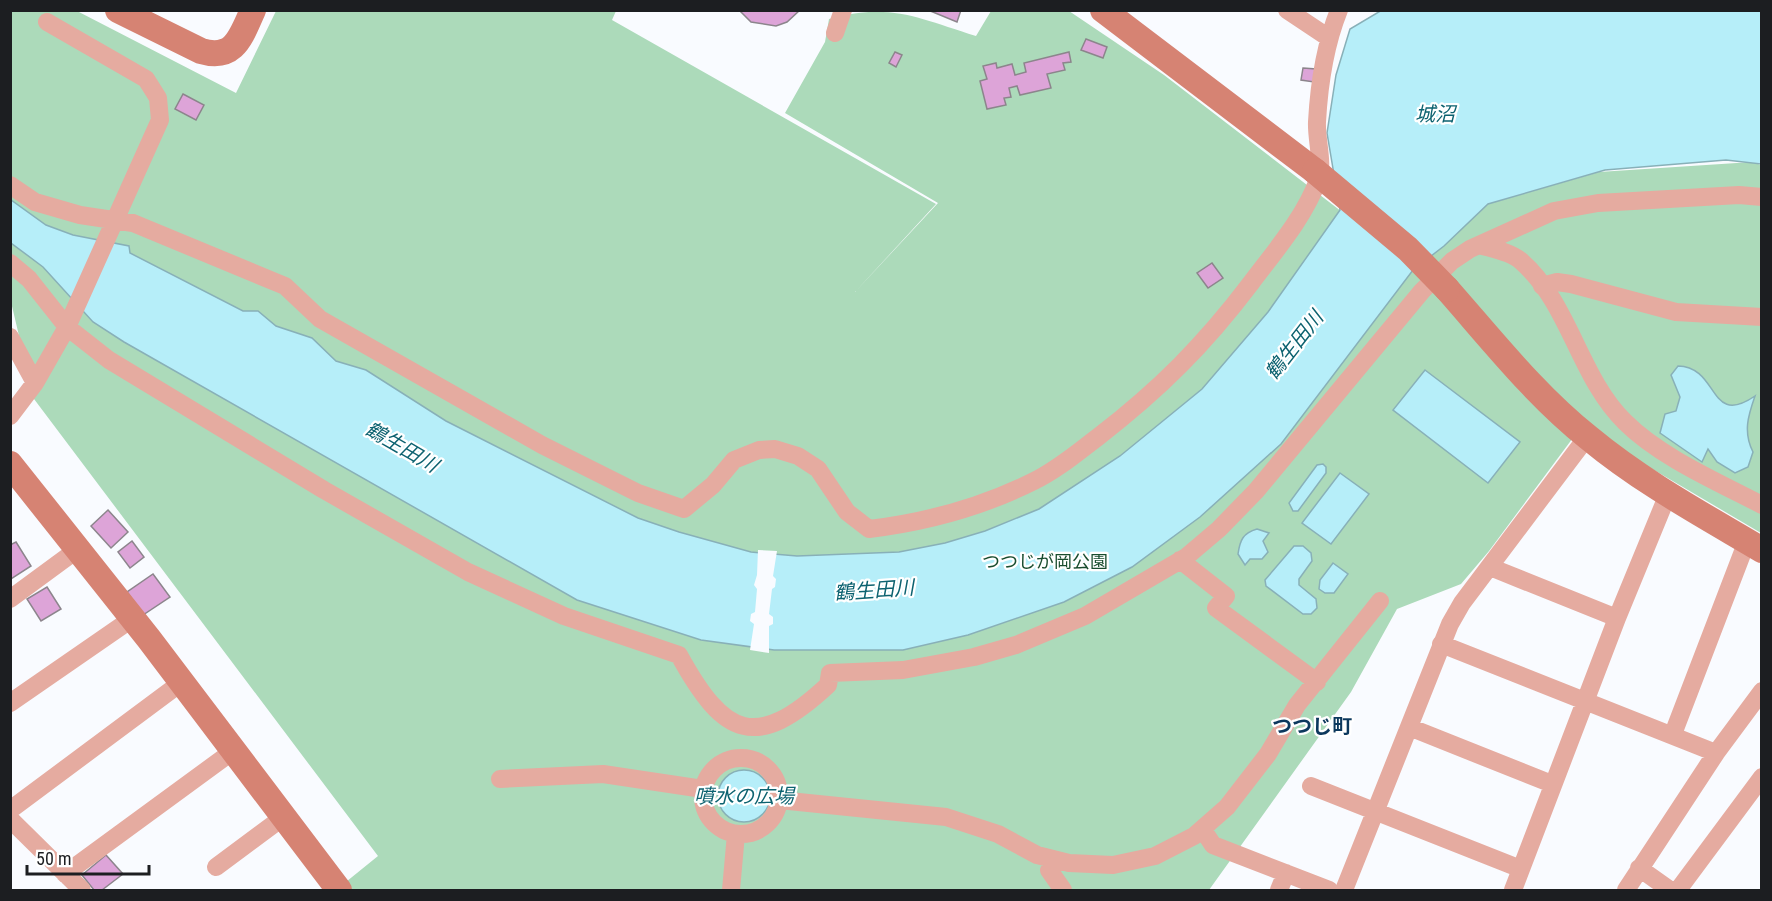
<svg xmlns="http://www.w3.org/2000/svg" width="1772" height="901" font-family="'Roboto Condensed','Noto Sans JP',sans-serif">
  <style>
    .green { fill: #acdaba }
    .water { fill: #b6eef9; stroke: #88b0b8; stroke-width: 1.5 }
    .pier { fill: #f9fbff }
    .building { fill: #dda4d8; stroke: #8c858c; stroke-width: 1.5 }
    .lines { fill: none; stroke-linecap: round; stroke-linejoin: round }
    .street { stroke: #e5aba0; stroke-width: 18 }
    .secondary { stroke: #d68373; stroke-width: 26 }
    .secondary-bridge { stroke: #d68373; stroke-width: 26 }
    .labels { text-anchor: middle; stroke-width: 4.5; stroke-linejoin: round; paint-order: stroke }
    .park-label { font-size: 18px; fill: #194d2f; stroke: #fff }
    .water-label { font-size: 20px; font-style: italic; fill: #0c6270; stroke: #fff }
    .neighbourhood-label { font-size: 20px; font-weight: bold; fill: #0c385d; stroke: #fff }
  </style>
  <rect width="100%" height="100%" fill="#f9fbff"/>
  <!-- green -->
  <path class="green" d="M10 11H77L236 93 276 11H616L612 20 936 204 855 292 938 203 785 113 825 42 829 19C890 2 918 18 976 36L991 11H1069L1164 75 1359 225 1444 246 1488 204 1599 172 1752 162 1761 165V533L1581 427 1489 551 1461 584 1397 609 1351 692 1209 890H336L378 856 34 399 11 302Z"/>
  <!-- water -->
  <path class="water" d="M1382 10 1761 11V164L1726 160 1605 170 1488 204 1444 246 1413 270 1281 444 1200 517 1132 567 1064 602 968 635 903 650H774L701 640 577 600 124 342 93 322 43 267 11 243V200L46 225 73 235 129 246 130 253 243 311H258L276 326 312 338 336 361 366 370 446 421 638 518 679 532 751 552 797 556 899 552 945 543 985 531 1039 509 1120 456 1202 389 1268 312 1340 210 1327 133 1336 75 1350 29Z
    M1678 366C1720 367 1708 428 1755 396 1748 416 1743 432 1753 452L1748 467 1735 473 1717 462 1708 449 1702 462 1660 433 1665 414 1676 411 1680 397 1671 375Z
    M1425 370 1520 442 1488 483 1393 410Z
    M1323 464 1326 467V473L1298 511H1293L1289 503 1317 465Z
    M1340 473 1369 494 1331 544 1302 523Z
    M1257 529 1269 533 1263 541 1268 552 1262 559H1250L1245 565 1238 554C1240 540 1243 533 1257 529Z
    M1294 546H1303L1311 553 1312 561 1299 579V585L1316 599 1317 608 1311 614H1303L1266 586 1265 580Z
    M1333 563 1348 574 1334 593H1325L1319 589 1320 580Z
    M718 796a26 26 0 1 1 52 0a26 26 0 1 1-52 0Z"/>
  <!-- pier -->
  <path class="pier" d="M758 550 777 551 773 576 776 579 775 587 772 589 769 614 773 617V624L769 626V653L750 650 754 624 750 621 751 614 755 612 757 589 754 585 757 575Z"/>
  <!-- building -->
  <path class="building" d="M739 10H800L787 22 776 26 751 22Z
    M928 10H961L957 22Z
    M1086 39 1107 47 1103 58 1081 50Z
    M895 52 902 55 896 67 889 63Z
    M1069 52 1071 62 1063 63 1065 70 1047 74 1051 88 1020 95 1017 86 1009 88 1011 97 1004 98 1006 105 987 109 980 81 987 79 983 66 996 63 997 68 1012 64 1015 75 1026 72 1024 63Z
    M1303 68 1316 69 1314 82 1301 80Z
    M183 94 204 105 196 120 175 109Z
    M1212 263 1223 278 1208 288 1197 273Z
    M108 510 128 532 111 548 91 526Z
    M132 541 144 557 130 568 118 552Z
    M16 542 31 566 11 579 10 545Z
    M153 574 170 597 143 615 127 592Z
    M47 587 61 609 41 621 27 599Z
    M106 855 123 874 102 890H94L82 875Z"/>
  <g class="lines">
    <!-- street -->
    <path class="street" d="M1287 10 1329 38
      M835 33 843 10
      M10 185 35 202 80 215 133 223 285 286 320 319 542 445 638 493 684 509 713 485 734 460 759 450 775 449 798 456 818 469 847 512 869 529C927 522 982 507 1034 481 1057 470 1078 452 1098 437 1160 389 1204 345 1251 283 1275 251 1304 218 1318 180 1324 164 1316 139 1317 122 1319 85 1325 45 1339 10
      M1479 245C1493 249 1511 252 1521 261 1570 304 1579 377 1625 422 1660 457 1718 482 1762 505
      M10 263 29 279 67 327 109 360 324 490 468 572 564 616 679 655C724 737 756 752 828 685L830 673 903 670 974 657 1016 645 1085 616 1186 557 1219 529 1256 491 1422 291 1452 261 1470 249 1554 211 1598 203 1739 195 1762 197
      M1542 286 1557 282 1571 284 1676 312 1762 317
      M10 337 35 383 10 416
      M35 383 67 327 160 120 158 98 146 79 47 22
      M1180 560 1226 596 1216 608 1317 682
      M1490 567 1617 618
      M10 599 78 549
      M1441 644 1716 753
      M10 703 133 618
      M1409 727 1552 784
      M1673 734 1747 541
      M703 796a38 38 0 1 1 76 0a38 38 0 1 1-76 0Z
      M500 779 603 774 703 789
      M1311 786 1521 869
      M779 800 946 817 998 834 1037 855 1069 863 1113 865 1155 856 1194 836 1227 807 1268 754 1297 705 1380 601
      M10 810 182 682
      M10 819 82 890
      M1203 830 1213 845 1329 890
      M216 867 282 818
      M1639 868 1670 890
      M1049 870 1063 890
      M65 874 233 751
      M731 890 736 834
      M1279 890 1286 873
      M1344 890 1450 624 1462 603 1587 437
      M1513 890 1617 618 1668 494
      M1626 890 1716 753 1762 691
      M1678 890 1762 777"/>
    <!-- secondary -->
    <path class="secondary" d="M118 10 201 51C235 61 241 36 253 10
      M1103 10 1315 171
      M1447 289C1492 340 1535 395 1589 438 1642 482 1703 515 1762 550
      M10 464 149 639 339 890"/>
    <!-- secondary-bridge -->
    <path class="secondary-bridge" d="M1315 171 1408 249 1447 289"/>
  </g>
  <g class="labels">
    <!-- park labels -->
    <g class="park-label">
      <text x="1045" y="568">つつじが岡公園</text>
    </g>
    <!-- water labels -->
    <g class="water-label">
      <text x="1435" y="121">城沼</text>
      <text transform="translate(1294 345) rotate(-52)" y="7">鶴生田川</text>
      <text transform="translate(402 447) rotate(30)" y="7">鶴生田川</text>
      <text transform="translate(874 590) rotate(-4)" y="7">鶴生田川</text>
      <text x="744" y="803">噴水の広場</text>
    </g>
    <!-- neighbourhood labels -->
    <g class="neighbourhood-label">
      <text x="1312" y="733">つつじ町</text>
    </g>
  </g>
  <!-- border -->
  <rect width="1772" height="901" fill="none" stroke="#1c1e21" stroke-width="24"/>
  <!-- scale -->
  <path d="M27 865v9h122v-9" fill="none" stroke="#1c1e21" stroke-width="3"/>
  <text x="36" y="865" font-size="18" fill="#1c1e21" stroke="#ffffff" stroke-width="4.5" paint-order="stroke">50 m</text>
</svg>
